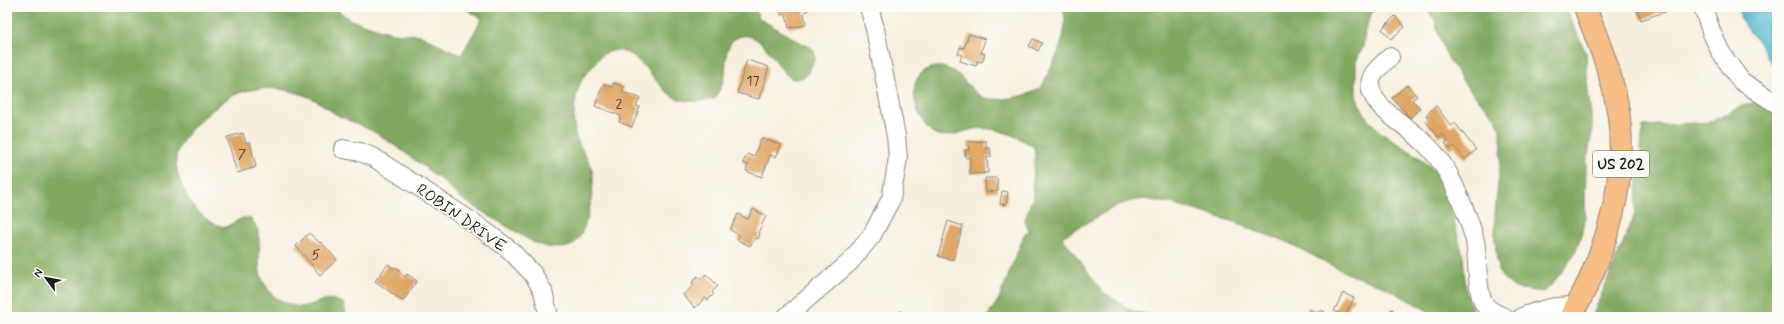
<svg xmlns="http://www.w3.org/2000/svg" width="1784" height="324" font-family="Mynerve,sans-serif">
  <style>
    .forest { fill: #80a85e; stroke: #4e623d }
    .water { fill: #4fb6cd; stroke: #366974 }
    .building { fill: #dea664 }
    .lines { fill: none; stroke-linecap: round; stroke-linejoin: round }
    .minor-casing { stroke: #8a867d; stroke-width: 20 }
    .major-casing { stroke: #8a867d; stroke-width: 24 }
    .minor { stroke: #fff; stroke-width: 18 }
    .major { stroke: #f6be86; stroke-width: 22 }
    .labels { text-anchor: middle; stroke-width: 3.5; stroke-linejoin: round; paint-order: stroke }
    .number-label { font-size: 14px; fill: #4c3e2e }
    .shield { fill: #fdfcf7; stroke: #605f5e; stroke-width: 1 }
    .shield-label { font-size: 15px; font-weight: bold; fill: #1c1c1c }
    .street-label { font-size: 16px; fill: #1c1c1c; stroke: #fdfcf7 }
  </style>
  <rect width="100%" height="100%" fill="#fdfcf7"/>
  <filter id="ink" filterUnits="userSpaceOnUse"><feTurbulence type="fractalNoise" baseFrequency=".025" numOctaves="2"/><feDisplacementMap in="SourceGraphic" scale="8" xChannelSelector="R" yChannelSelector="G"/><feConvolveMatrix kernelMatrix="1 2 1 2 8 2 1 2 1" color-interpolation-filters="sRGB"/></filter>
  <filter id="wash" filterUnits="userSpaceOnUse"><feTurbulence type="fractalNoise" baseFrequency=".012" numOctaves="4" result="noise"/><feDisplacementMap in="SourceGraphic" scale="16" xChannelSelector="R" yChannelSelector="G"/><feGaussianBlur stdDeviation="0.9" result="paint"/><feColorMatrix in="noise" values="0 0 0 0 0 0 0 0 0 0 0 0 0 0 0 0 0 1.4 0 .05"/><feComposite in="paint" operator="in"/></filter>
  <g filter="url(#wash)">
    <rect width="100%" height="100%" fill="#f7efde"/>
    <!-- forest -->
    <path class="forest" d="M7 7H334L350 20 392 33 420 35 461 55 482 19 463 7H755L758 18 814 50 815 59 806 76C800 78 794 81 789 77 776 67 763 32 742 36 723 40 727 60 725 74 723 83 719 92 714 99 703 102 684 103 674 97 653 86 636 39 606 53 601 55 598 60 594 65 590 70 585 74 582 79 575 94 572 117 575 133 578 148 592 160 593 175 594 191 587 233 574 244 568 249 556 248 548 247 534 245 520 234 508 227 493 218 479 210 465 201 456 195 449 187 441 180 422 165 402 150 382 137 368 127 353 123 337 115 330 111 323 104 315 100 289 86 248 83 224 101 207 114 186 130 178 150 170 168 188 204 202 215 210 222 217 226 226 227L242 218H250C252 221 256 225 257 228 264 252 251 270 271 293 275 298 280 300 286 303 313 316 320 289 344 304L346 317H7Z
      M1063 7H1374L1365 30 1363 47 1356 62V95L1359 103 1367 118 1381 132 1419 157 1443 178 1463 256 1466 291 1471 306 1479 317H1446L1432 313 1381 285 1350 275 1285 241 1249 229 1241 224 1174 204 1145 199 1131 201 1114 207 1062 237 1103 292 1134 312 1166 317H987L999 299 1025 233 1029 232 1025 220 1033 196 1032 186 1035 156 1034 147C1017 136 995 126 974 129 963 131 950 138 938 135 921 130 910 97 916 81 920 71 931 66 941 67 961 69 969 92 985 98 997 102 1032 96 1041 87 1044 84 1046 77 1048 73 1059 53 1069 30 1063 7Z
      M1425 7H1565L1586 53 1588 92 1593 129 1586 164 1585 217 1581 236 1575 253 1565 268 1549 288 1542 292 1515 288 1503 278 1498 270 1495 241V213L1502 145 1499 127 1496 118 1466 86 1448 58 1440 40 1435 20Z
      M1758 103 1768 108 1777 116V317H1592L1635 214 1643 126 1711 122 1746 104Z"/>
    <!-- water -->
    <path class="water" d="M1739 7H1777V69C1766 59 1766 53 1759 43 1750 30 1739 24 1739 7Z"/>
    <g id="blocks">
      <!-- building -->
      <path class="building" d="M779 7H807L808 11 804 12 806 25 789 28 786 14 781 15Z
        M1636 7H1665L1667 11 1641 20Z
        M1395 16 1405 27 1391 39 1382 29Z
        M969 34 985 39 981 53 985 54 982 62 977 61 976 66 960 61 962 54H958L960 47 964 48Z
        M1033 39 1042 43 1038 51 1029 46Z
        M747 60 769 67 759 99 737 93Z
        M613 83 624 87 622 92 640 98 636 106 640 107 632 127 619 122 621 116 595 106 603 84 612 87Z
        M1407 85 1417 96 1412 100 1420 108 1410 118 1392 98Z
        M1436 106 1451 126 1455 123 1476 150 1465 159 1454 146 1450 149 1445 143 1448 140 1443 134 1439 137 1425 121 1428 118 1426 115Z
        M243 133 246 143 250 142 256 167 237 173 227 137Z
        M761 138 781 145 776 157 770 155 762 177 746 171 748 165 743 163 747 154 754 157Z
        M986 141V148H990L991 157H987L988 173 970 174V157L966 158 965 150H969L968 142Z
        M985 178H997L998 191 986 192Z
        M1002 191 1008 192 1006 205 1000 204Z
        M753 209 766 216 758 233 760 234 758 239 755 238 750 246 737 240 740 235 730 230 738 214 748 219Z
        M948 221 963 226 953 260 938 256Z
        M309 233 320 243 321 242 337 260 320 275 296 246Z
        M388 264 394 269 395 267 400 270 399 272 405 277 407 274 417 281 403 301 375 281Z
        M706 274 718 286 712 292 714 294 708 300 705 298 695 308 683 295 694 285 692 282 698 276 701 279Z
        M1343 293 1354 298 1345 316 1334 311Z
        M1310 309 1318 313 1320 310 1325 312 1322 317H1305Z
        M1392 309 1402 317H1385Z
        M900 311 910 317H897Z"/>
    </g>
  </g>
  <g filter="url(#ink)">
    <use href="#blocks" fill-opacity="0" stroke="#8a867d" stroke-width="1"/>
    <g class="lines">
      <!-- minor casing -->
      <g class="minor-casing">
        <path id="minor" d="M1703 7 1711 31 1721 53 1741 81 1777 104
          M1390 57C1384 63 1373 71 1371 80 1365 104 1405 124 1419 138 1430 147 1441 161 1448 173 1459 195 1469 217 1475 241 1478 257 1476 290 1484 304 1489 311 1496 314 1504 317
          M343 149 360 152 373 157 474 223 510 250 533 274 543 291 549 317
          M786 317 850 262 872 235 891 199 898 158 896 136 875 29 869 7
          M1522 317C1542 309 1554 306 1576 306"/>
      </g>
      <!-- major casing -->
      <g class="major-casing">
        <path id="major" d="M1571 317C1577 304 1584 292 1590 279 1614 224 1628 165 1617 105 1611 71 1597 39 1585 7"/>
      </g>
      <!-- minor -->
      <use href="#minor" class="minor"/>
      <!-- major -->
      <use href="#major" class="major"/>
    </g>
  </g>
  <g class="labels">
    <!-- number labels -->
    <g class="number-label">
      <text x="753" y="85">17</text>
      <text x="619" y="108">2</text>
      <text x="242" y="158">7</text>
      <text x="316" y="259">5</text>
    </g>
    <!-- shield labels -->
    <rect class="shield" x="1593" y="151" width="56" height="26" rx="3"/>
    <g class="shield-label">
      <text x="1621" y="169">US 202</text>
    </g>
    <!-- street labels -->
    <g class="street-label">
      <text transform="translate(462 217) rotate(35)" y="6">ROBIN DRIVE</text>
    </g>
  </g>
  <!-- margin -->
  <rect width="1784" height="324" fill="none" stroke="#fdfcf7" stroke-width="24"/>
  <!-- north arrow -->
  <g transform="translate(46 278) rotate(302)" stroke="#fdfcf7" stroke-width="3" paint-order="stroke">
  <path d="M0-3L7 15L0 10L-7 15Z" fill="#1c1c1c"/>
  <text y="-6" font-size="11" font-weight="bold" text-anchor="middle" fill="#1c1c1c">N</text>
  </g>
</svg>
